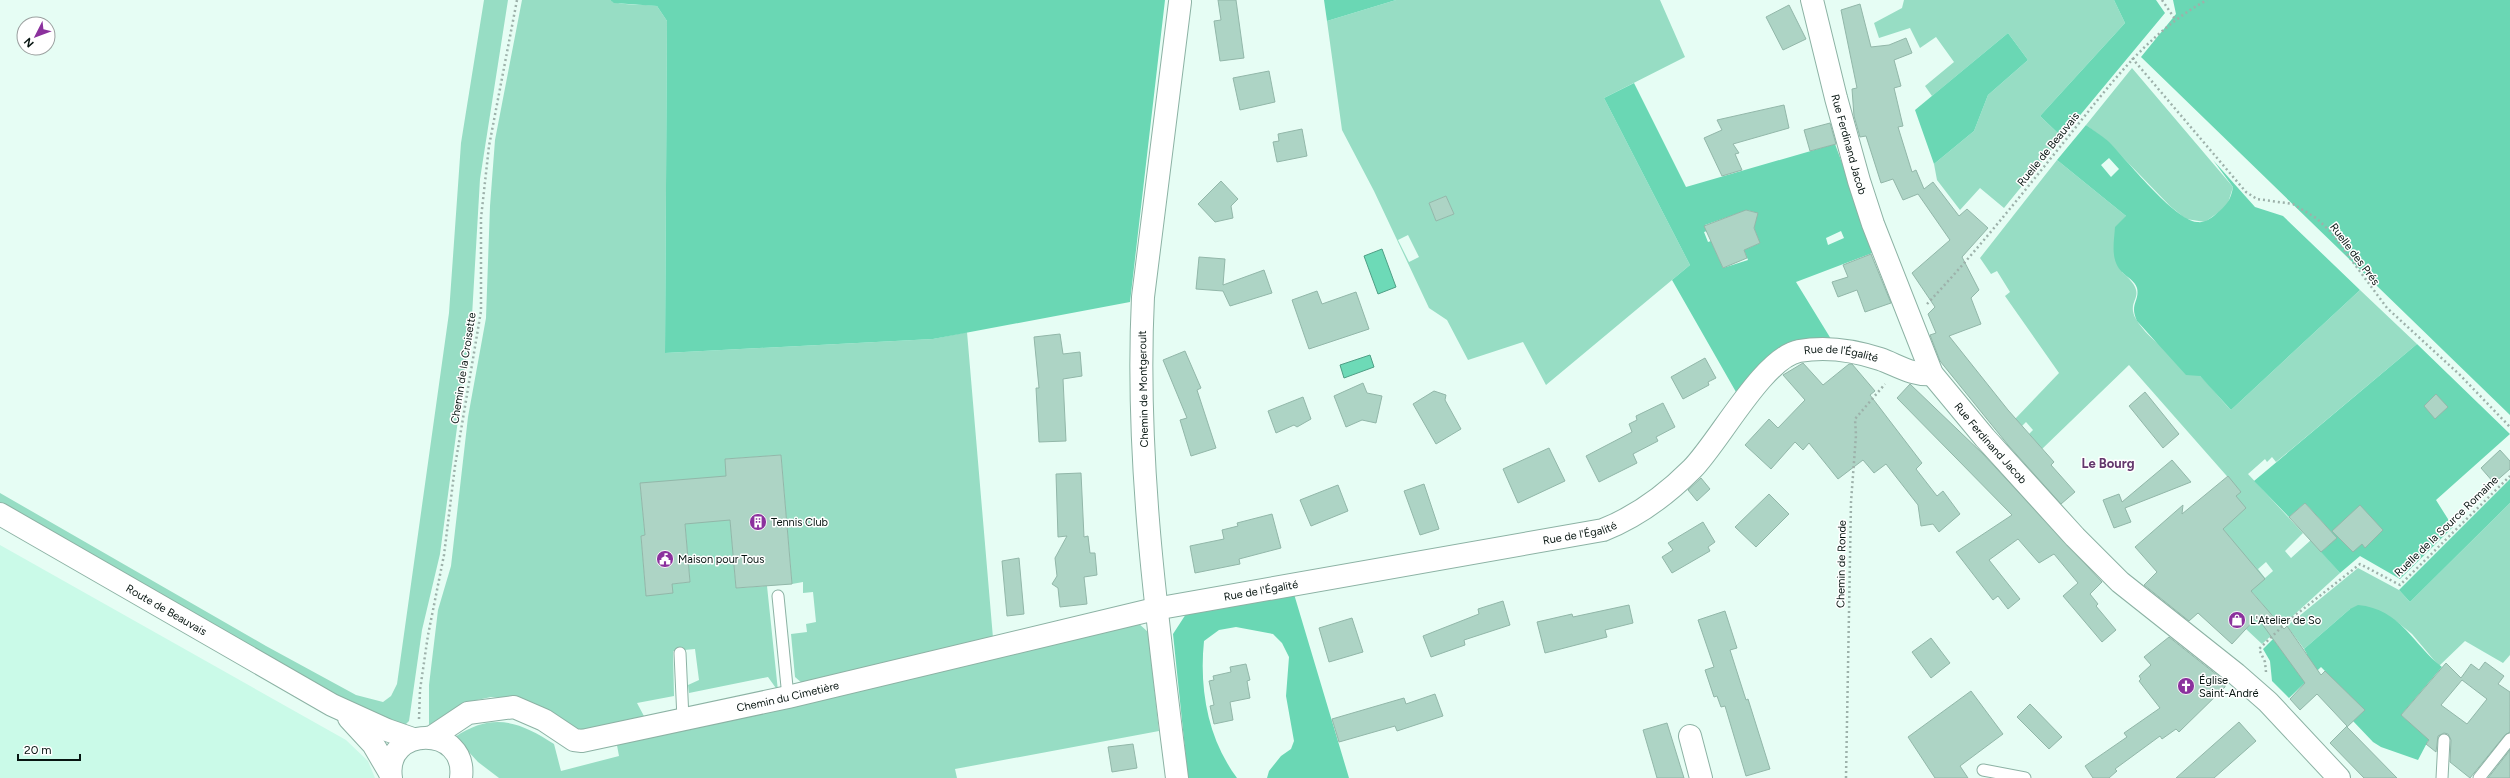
<svg xmlns="http://www.w3.org/2000/svg" width="2510" height="778" font-family="Figtree,sans-serif">
  <style>
    .built { fill: #cafae8 }
    .green { fill: #97ddc4; fill-rule: evenodd }
    .forest { fill: #6ad7b4; fill-rule: evenodd }
    .water { fill: #6ddab7; stroke: #4e9f85 }
    .building { fill: #add4c5; stroke: #92b7a9; fill-rule: evenodd }
    .lines { fill: none; stroke-linecap: round; stroke-linejoin: round }
    .service-casing { stroke: #8cb2a4; stroke-width: 13 }
    .minor-casing { stroke: #8cb2a4; stroke-width: 24 }
    .secondary-casing { stroke: #8cb2a4; stroke-width: 24 }
    .path { stroke: #9db1aa; stroke-width: 2.5; stroke-dasharray: 2 3; stroke-linecap: butt }
    .service { stroke: #fff; stroke-width: 11 }
    .minor { stroke: #fff; stroke-width: 22 }
    .secondary { stroke: #fff; stroke-width: 22 }
    .labels { text-anchor: middle; stroke-width: 3; stroke-linejoin: round; paint-order: stroke }
    .street-label { font-size: 11px; fill: #071511; stroke: #fff }
    .poi-label { font-size: 11px; fill: #071511; stroke: #fff; text-anchor: start }
    .quarter-label { font-size: 13px; font-weight: bold; fill: #64386d; stroke: #fff }
  </style>
  <rect width="100%" height="100%" fill="#e6fdf4"/>
  <!-- built -->
  <path class="built" d="M0 545 346 740 368 761 375 778H0Z"/>
  <!-- green -->
  <path class="green" d="M484 0H508L480 179 472 316 440 554 422 630 409 721 405 725 377 718 0 502V493L266 646 356 695 383 702 391 696 397 684 449 313 461 143Z
    M522 0H610C618 6 645 4 657 6L667 21 665 353 933 339 967 332 993 638 802 683 795 677 791 634 807 632 806 624 816 622 813 592 803 593V582L792 584 781 455 725 459 736 588 767 586 778 691 768 677 689 693 688 685 699 680 695 649 673 651 674 696 637 703 645 718 581 734 524 700 491 697 463 703 429 725V685L438 610 451 566 468 417 486 318 490 206 495 140ZM640 483 685 524 690 582 672 584V593L646 595 641 536 645 535Z
    M1396 0H1660L1685 57 1604 98 1690 265 1546 385 1523 342 1468 360 1447 320 1429 308 1374 191 1342 130 1327 21ZM1446 196 1454 214 1436 221 1429 203ZM1408 235 1419 257 1409 262 1398 240Z
    M1904 0H2114L2125 23 2040 116 2062 137 2004 208 1980 188 1960 210 1937 180 1934 164 1974 131 1988 95 2028 60 2008 33 1932 96 1925 86 1954 62 1936 37 1920 48 1910 28 1879 38 1874 23 1902 8Z
    M2132 68 2233 187 2227 206 2205 222 2186 219 2170 206 2107 141 2086 125Z
    M2057 160 2126 216 2122 272C2152 298 2124 298 2136 319 2150 343 2180 358 2200 376 2211 386 2220 399 2231 410L2360 290 2417 344 2276 462 2272 457 2267 462 2265 459 2248 474 2303 533 2285 551 2291 558 2311 540 2340 573 2262 644 2246 629 2255 620 2253 618 2265 607 2235 572 2233 541 2211 515 2240 491 2129 365 2042 449 2029 434 2033 430 2026 422 2022 426 2015 419 2059 373 2005 296 2010 292 1997 271 1991 274 1980 258ZM2266 562 2273 571 2265 578 2258 569Z
    M2510 503V655L2503 663 2465 641 2439 666 2412 634 2396 621 2350 609 2304 649 2287 626 2358 568 2399 590 2410 602Z
    M1137 622 1148 632 1159 731 955 769 957 778H499L478 762 455 737C492 712 519 721 554 744L561 771 619 756 616 740Z"/>
  <!-- forest -->
  <path class="forest" d="M610 0H1165L1130 302 933 339 665 353 667 21 657 6 614 3Z
    M1324 0H1396L1327 21Z
    M2114 0H2156L2165 13 2062 137 2040 116 2125 23Z
    M2173 0H2510V415L2141 57 2176 14Z
    M2008 33 2028 60 1988 95 1974 131 1934 164 1915 110Z
    M1634 83 1686 187 1835 144 1875 252 1796 282 1831 339 1764 363 1736 392 1672 280 1690 265 1604 98ZM1747 210 1754 212 1756 218 1754 228 1760 243 1744 250 1748 260 1723 268 1711 241 1708 242 1704 232 1707 231 1705 225ZM1841 231 1844 238 1828 245 1826 238Z
    M2086 125C2093 130 2101 135 2108 141 2126 159 2174 220 2197 222 2205 223 2210 219 2216 214 2226 206 2231 200 2233 187L2213 160 2255 207 2283 216 2360 290 2231 410 2200 376 2186 375 2137 321C2129 304 2140 301 2137 288 2135 281 2127 277 2122 272 2110 260 2114 243 2115 227L2126 216 2057 160ZM2109 158 2119 169 2111 177 2101 165Z
    M2417 344 2510 434 2436 500 2453 527 2400 579 2360 556 2340 573 2321 552 2332 542 2321 530 2326 526 2305 503 2289 517 2254 481Z
    M2510 479V503L2410 602 2399 590Z
    M1294 594 1349 778H1267L1269 771 1281 756 1291 749 1294 741 1286 696 1289 657 1282 643 1273 634 1236 627 1219 630 1204 641C1199 689 1208 739 1237 778H1188L1173 634 1186 614Z
    M2358 605C2401 609 2413 645 2442 667L2401 715 2429 739 2418 760 2381 747 2373 742 2353 721 2349 695 2321 667 2289 698 2272 681 2270 661 2263 649 2273 639 2292 664 2307 654 2304 649 2350 609Z"/>
  <!-- water -->
  <path class="water" d="M1382 249 1396 287 1378 294 1364 256Z
    M1370 355 1374 367 1344 378 1340 365Z"/>
  <!-- building -->
  <path class="building" d="M1218 0H1236L1244 58 1220 61 1214 21 1221 20Z
    M1860 4 1871 47 1889 45 1906 38 1912 53 1894 60 1901 86 1894 88 1903 126 1898 127 1912 172 1916 170 1924 189 1933 182 1959 216 1967 209 1988 228 1962 257 1979 290 1971 298 1981 324 1949 336 2008 410 2054 462 2051 465 2075 492 2061 504 2008 445 1940 361 1930 335 1936 333 1928 314 1935 307 1912 273 1950 240 1918 194 1903 200 1893 179 1881 183 1866 136 1860 137 1854 116 1852 89 1857 88 1841 10Z
    M1789 5 1806 39 1783 50 1766 17Z
    M1269 71 1275 102 1240 110 1233 78Z
    M1784 105 1789 128 1733 144 1739 153 1735 154 1742 170 1722 176 1704 138 1722 130 1717 120Z
    M1830 123 1836 144 1810 151 1804 130Z
    M1302 129 1307 156 1277 162 1273 142 1279 141 1278 134Z
    M1221 181 1238 199 1231 206 1233 218 1215 222 1198 204Z
    M1446 196 1454 214 1436 221 1429 203Z
    M1746 210 1758 213 1754 228 1760 243 1744 250 1747 258 1723 268 1704 226Z
    M1871 254 1891 303 1865 312 1857 290 1838 297 1832 282 1848 277 1843 265Z
    M1199 257 1225 259 1223 285 1264 270 1272 293 1230 306 1223 291 1196 289Z
    M1317 291 1322 304 1356 292 1369 329 1309 349 1292 300Z
    M1060 334 1063 354 1080 352 1082 376 1063 379 1066 441 1039 442 1036 388H1039L1034 337Z
    M1185 351 1201 388 1197 390 1216 448 1191 456 1180 420 1187 418 1163 360Z
    M1705 358 1716 378 1708 382 1709 385 1683 399 1671 377Z
    M1803 363 1823 385 1849 364H1852L1875 391 1870 395 1922 463 1916 469 1937 496 1943 491 1960 514 1939 532 1933 524 1921 526 1918 505 1886 464 1874 473 1863 460 1838 479 1809 443 1803 450 1795 442 1771 469 1745 445 1769 419 1778 428 1805 400 1783 375Z
    M1363 383 1367 393 1382 396 1376 423 1362 420 1346 427 1334 396Z
    M1910 384 1983 454 2102 582 2090 594 2098 604 2096 606 2116 630 2102 642 2063 596 2078 583 2054 554 2039 563 2018 539 1989 560 2020 599 2008 609 1998 596 1993 600 1956 552 2012 515 1897 398Z
    M1434 391 1446 395 1445 400 1461 429 1436 444 1413 404Z
    M2145 392 2179 434 2163 448 2129 406Z
    M2436 394 2448 407 2435 419 2424 406Z
    M1303 397 1311 419 1297 427 1294 425 1276 433 1268 411Z
    M1663 403 1675 427 1656 437 1658 441 1633 454 1637 463 1599 482 1586 456 1632 432 1629 424 1637 420 1636 416Z
    M1549 448 1565 481 1518 503 1503 469Z
    M2500 450 2510 461V469L2494 483 2481 468Z
    M781 455 792 584 736 588 730 520 685 524 690 582 672 584 673 593 646 596 641 536 645 535 640 483 726 476 725 459Z
    M2172 460 2191 482 2125 508 2131 522 2114 528 2103 500 2119 494 2122 502Z
    M1081 473 1084 537 1088 536 1090 553H1095L1097 575 1084 577 1087 604 1060 607 1058 588 1052 584 1057 576 1055 558 1067 536 1058 537 1056 474Z
    M2228 476 2241 492 2236 496 2246 508 2223 529 2265 579 2251 591 2284 629 2287 626 2321 675 2325 671 2365 710 2347 727 2397 778H2364L2330 743 2347 726 2317 694 2300 710 2290 699 2305 683 2257 617 2232 644 2198 613 2189 621 2144 585 2157 572 2135 547 2183 505 2182 514Z
    M1701 478 1710 489 1697 501 1688 490Z
    M1424 484 1439 529 1420 535 1404 491Z
    M1338 485 1348 511 1311 526 1300 500Z
    M1769 494 1789 514 1756 547 1735 527Z
    M2305 503 2337 538 2321 552 2289 517Z
    M2360 505 2383 530 2365 548 2362 544 2353 552 2332 531Z
    M1272 514 1281 548 1239 559 1240 564 1195 573 1190 546 1224 539 1222 530 1238 526 1237 523Z
    M1703 522 1715 542 1708 547 1710 551 1672 573 1662 557 1673 550 1668 543Z
    M1019 558 1024 614 1007 616 1002 561Z
    M1503 601 1510 625 1464 640 1465 645 1431 657 1423 636 1479 614 1478 609Z
    M1629 605 1633 623 1605 630 1607 637 1545 653 1537 622 1572 614 1573 617Z
    M1725 611 1737 648 1730 650 1746 700 1748 699 1770 769 1746 776 1725 706 1721 707 1717 696 1714 697 1705 670 1714 667 1698 620Z
    M1352 618 1363 652 1329 662 1319 628Z
    M2169 637 2217 675 2225 684V687L2179 732 2176 729 2162 739 2160 736 2115 769 2117 771 2109 778H2093L2085 766 2127 737 2124 733 2160 708 2139 681 2141 679 2139 676 2151 665 2144 657Z
    M1931 638 1950 663 1931 678 1912 652Z
    M2485 662 2504 676 2498 684 2510 692V732L2505 735 2470 778 2450 762 2451 740 2448 734 2444 733 2438 736 2436 752 2426 744 2429 740 2401 715 2446 663 2461 678 2471 664 2479 670ZM2462 680 2487 699 2467 724 2441 705Z
    M1246 664 1250 680 1247 681 1250 698 1230 702 1233 720 1214 724 1210 706 1214 705 1209 681 1214 680 1213 676 1231 672 1230 667Z
    M1971 691 2003 734 1960 766 1968 778H1935L1908 737Z
    M1435 694 1443 716 1397 731 1395 726 1339 742 1332 719 1404 698 1406 704Z
    M2030 704 2062 737 2049 749 2017 717Z
    M2239 722 2256 741 2214 778H2176Z
    M1667 723 1684 778H1657L1653 764 1643 730Z
    M1133 744 1137 768 1112 772 1108 747Z
    M2510 750V778H2488Z"/>
  <g class="lines">
    <!-- service casing -->
    <g class="service-casing">
      <path id="service" d="M778 596 788 697
        M680 653 683 719
        M1983 770 2025 778
        M2442 778 2444 740
        M2479 778 2510 739"/>
    </g>
    <!-- minor casing -->
    <g class="minor-casing">
      <g id="minor">
        <path id="s1" d="M1812 0 1836 98 1859 181 1873 224 1932 374 1985 438 2075 537 2120 582 2236 674 2268 702 2339 778"/>
        <path d="M1690 736 1701 778"/>
        <path id="s2" d="M432 737 468 713 514 707 544 720 574 740 582 741 788 697 1155 609 1603 530C1636 517 1667 494 1692 469 1719 442 1763 358 1799 351 1827 346 1853 350 1880 359 1897 365 1913 376 1932 374"/>
        <path d="M1177 778C1157 619 1135 458 1143 297L1180 2"/>
      </g>
    </g>
    <!-- secondary casing -->
    <g class="secondary-casing">
      <g id="secondary">
        <path id="s3" d="M0 514 332 705 387 730 413 739"/>
        <path d="M349 718 373 744 390 773"/>
        <path d="M391 778C383 725 468 724 461 778"/>
      </g>
    </g>
    <!-- path -->
    <path class="path" d="M2162 0 2175 19
      M2132 58 2246 192 2257 199 2293 204 2316 218 2330 231 2387 308 2460 375 2510 427
      M1927 304C1977 251 2022 194 2068 137 2109 86 2148 32 2207 0
      M2266 672 2265 662 2259 649 2288 621 2360 564 2400 585 2510 476
      M419 719 420 690 428 635 444 555 455 466 481 311V218L489 146 517 0
      M1846 778 1851 502 1856 435 1855 419 1885 384"/>
    <!-- service -->
    <use href="#service" class="service"/>
    <!-- minor -->
    <use href="#minor" class="minor"/>
    <!-- secondary -->
    <use href="#secondary" class="secondary"/>
  </g>
  <!-- icons -->
  <defs>
    <g id="building-disc" transform="scale(0.9)"><circle r="9.5" fill="#8b319d" stroke="#fff"/><path d="M-4-6H4V6H1V3H-1V6H-4ZM-2.5-4.3h1.7v1.8h-1.7ZM.8-4.3h1.7v1.8H.8ZM-2.5-1h1.7V.8h-1.7ZM.8-1h1.7V.8H.8Z" fill="#fff"/></g>
    <g id="civic-disc" transform="scale(0.9)"><circle r="9.5" fill="#8b319d" stroke="#fff"/><path d="M-.6-6.5H3V-4.5H.6V-3L4-1V1h2V6H-6V1h2V-1L-.6-3ZM-1.2 2.5V6h2.4V2.5Z" fill="#fff"/></g>
    <g id="shop-disc" transform="scale(0.9)"><circle r="9.5" fill="#8b319d" stroke="#fff"/><path d="M-5-2.5h2.3a2.7 3.5 0 0 1 5.4 0H5L5.5 6h-11ZM-1.5-2.5h3a1.5 2.3 0 0 0-3 0Z" fill="#fff"/></g>
    <g id="church-disc" transform="scale(0.9)"><circle r="9.5" fill="#8b319d" stroke="#fff"/><path d="M-1.2-6h2.4v3.5h3.3v2.4h-3.3V6h-2.4V-.1h-3.3v-2.4h3.3Z" fill="#fff"/></g>
  </defs>
  <g fill-rule="evenodd">
    <use href="#building-disc" x="758" y="522"/>
    <use href="#civic-disc" x="665" y="559"/>
    <use href="#shop-disc" x="2237" y="620"/>
    <use href="#church-disc" x="2186" y="686"/>
  </g>
  <g class="labels">
    <!-- street labels -->
    <g class="street-label">
      <text dy="4" stroke="none"><textPath href="#s1" startOffset="149">Rue Ferdinand Jacob</textPath></text>
      <text transform="translate(2048 149) rotate(-51)" y="4">Ruelle de Beauvais</text>
      <text transform="translate(2355 254) rotate(53)" y="4">Ruelle des Prés</text>
      <text dy="4" stroke="none"><textPath href="#s2" startOffset="1522">Rue de l'Égalité</textPath></text>
      <text transform="translate(463 368) rotate(-81)" y="4">Chemin de la Croisette</text>
      <text transform="translate(1143 389) rotate(-91)" y="4">Chemin de Montgeroult</text>
      <text dy="4" stroke="none"><textPath href="#s1" startOffset="484">Rue Ferdinand Jacob</textPath></text>
      <text transform="translate(2446 526) rotate(-44)" y="4">Ruelle de la Source Romaine</text>
      <text dy="4" stroke="none"><textPath href="#s2" startOffset="1186">Rue de l'Égalité</textPath></text>
      <text transform="translate(1841 564) rotate(-89)" y="4">Chemin de Ronde</text>
      <text dy="4" stroke="none"><textPath href="#s2" startOffset="862">Rue de l'Égalité</textPath></text>
      <text dy="4" stroke="none"><textPath href="#s3" startOffset="192">Route de Beauvais</textPath></text>
      <text dy="4" stroke="none"><textPath href="#s2" startOffset="377">Chemin du Cimetière</textPath></text>
    </g>
    <!-- poi labels -->
    <g class="poi-label">
      <text x="771" y="526">Tennis Club</text>
      <text x="678" y="563">Maison pour Tous</text>
      <text x="2250" y="624">L'Atelier de So</text>
      <text x="2199" y="684">Église<tspan x="2199" dy="13">Saint-André</tspan></text>
    </g>
    <!-- quarter labels -->
    <g class="quarter-label">
      <text x="2108" y="468">Le Bourg</text>
    </g>
  </g>
  <!-- north arrow -->
  <g transform="translate(36 36) rotate(228)"><circle r="19" fill="#ffffff" stroke="#9ca1a0"/>
  <path d="M0-3L7 15L0 10L-7 15Z" fill="#8b319d"/>
  <text y="-6" font-size="11" font-weight="bold" text-anchor="middle" fill="#071511">N</text>
  </g>
  <!-- scale -->
  <path d="M18 754v6h62v-6" fill="none" stroke="#071511" stroke-width="2"/>
  <text x="24" y="754" font-size="12" fill="#071511" stroke="#ffffff" stroke-width="3" paint-order="stroke">20 m</text>
</svg>
